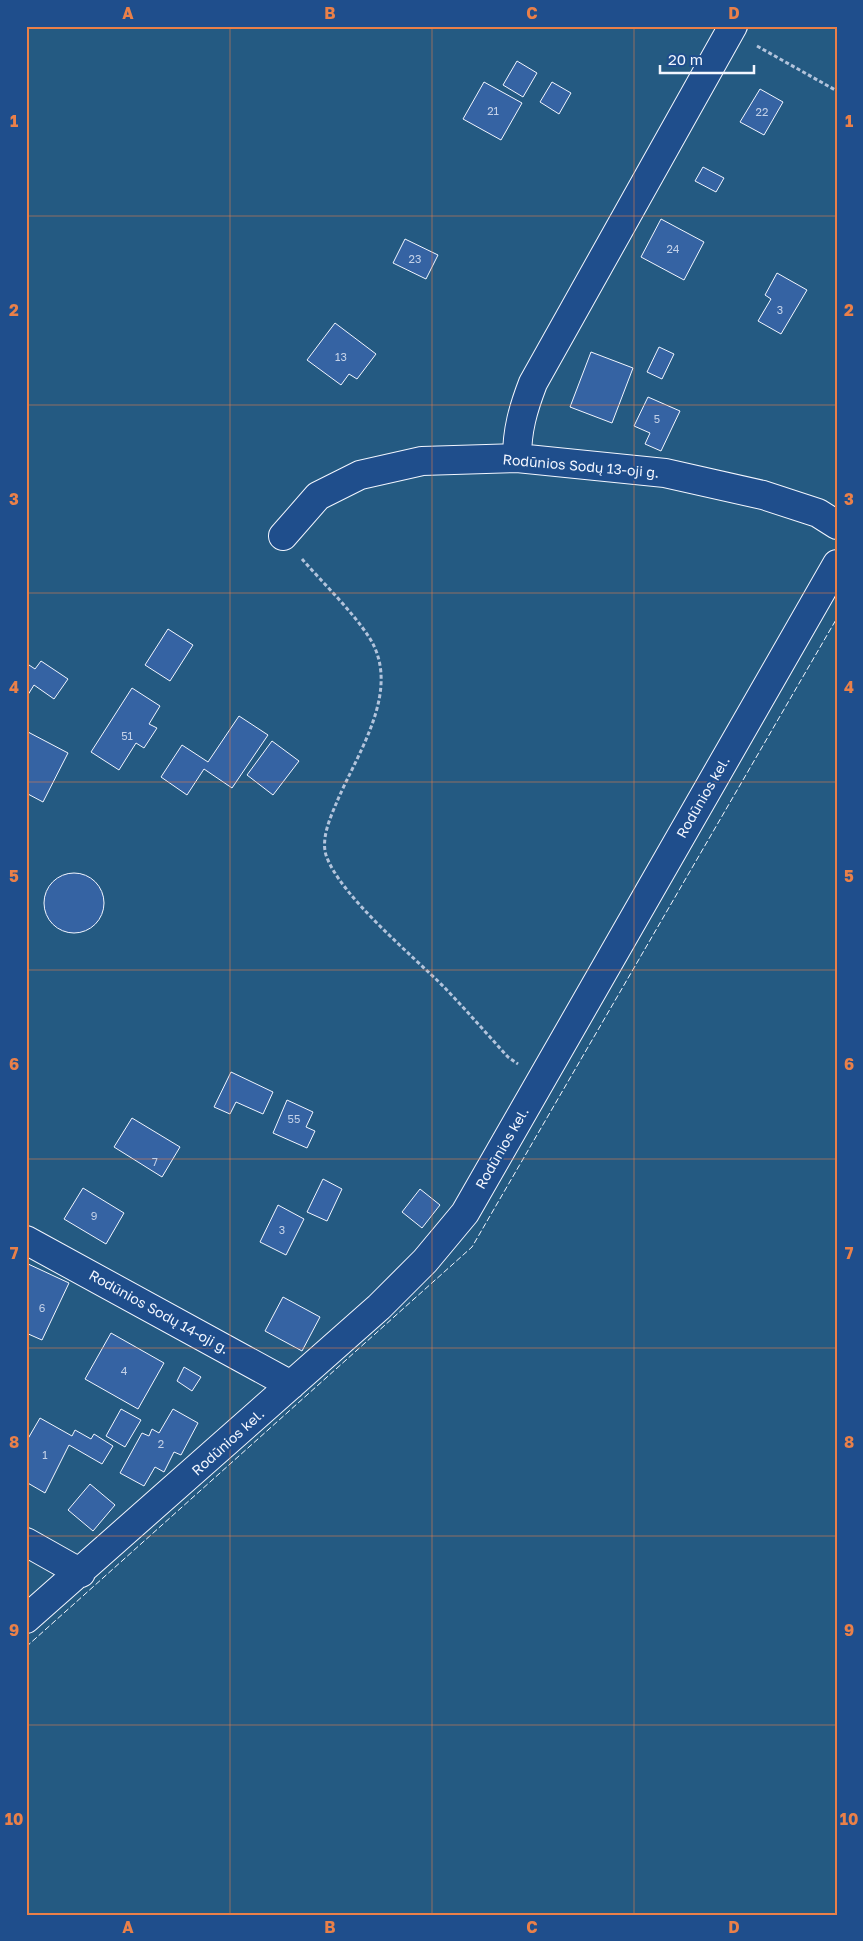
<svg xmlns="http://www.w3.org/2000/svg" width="863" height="1941" font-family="'Golos Text',sans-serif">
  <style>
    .green { fill: #245a82; stroke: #a8bbd7 }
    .building { fill: #3563a3; stroke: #f2f6ff }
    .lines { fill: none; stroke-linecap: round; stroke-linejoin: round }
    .street-casing { stroke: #f2f6ff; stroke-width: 30 }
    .path { stroke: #b3c4dc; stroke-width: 3; stroke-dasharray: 4 2.5; stroke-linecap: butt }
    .street { stroke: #1f4e8c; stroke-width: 28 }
    .fence { stroke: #f2f6ff; stroke-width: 1; stroke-dasharray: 6 2.5; stroke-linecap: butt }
    .grid { fill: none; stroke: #ea8049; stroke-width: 1; stroke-opacity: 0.55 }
    .labels { text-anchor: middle; stroke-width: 4; stroke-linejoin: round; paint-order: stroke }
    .number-label { font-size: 11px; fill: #c3d1e8 }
    .street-label { font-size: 14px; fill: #f2f6ff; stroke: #1f4e8c }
    .neatline { fill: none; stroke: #ea8049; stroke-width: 2 }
    .grid-label { font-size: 16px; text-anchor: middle; font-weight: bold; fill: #ea8049 }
  </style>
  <rect width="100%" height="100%" fill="#1f4e8c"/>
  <!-- green -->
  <path class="green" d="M26 26H837V1915H26Z"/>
  <!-- building -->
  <path class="building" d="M517 61 537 73 523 97 503 85Z
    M484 82 522 103 501 140 463 119Z
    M552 82 571 93 559 114 540 102Z
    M760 89 783 102 764 135 740 122Z
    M703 167 724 178 716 192 695 181Z
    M661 219 704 242 684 280 641 257Z
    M405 239 438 255 426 279 393 263Z
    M777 273 807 290 781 334 758 321 771 299 765 295Z
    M335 323 376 354 357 379 349 374 341 385 307 360Z
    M659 347 674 354 662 379 647 372Z
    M591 352 633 368 612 423 570 407Z
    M648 397 680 411 661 451 645 444 650 433 634 426Z
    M168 629 193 645 170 681 145 665Z
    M41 661 68 679 54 699 34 685 26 698V663L35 669Z
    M132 688 160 706 149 724 157 728 144 748 136 743 119 770 91 752Z
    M239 716 268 735 232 788 204 769 187 795 161 777 182 745 208 762Z
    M28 732 68 753 43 802 26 793Z
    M272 741 299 761 273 795 247 775Z
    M44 903a30 30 0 1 1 60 0a30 30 0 1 1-60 0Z
    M231 1072 273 1092 263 1114 236 1102 230 1114 214 1107Z
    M287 1100 313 1112 306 1127 315 1131 307 1148 273 1133Z
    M132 1118 180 1147 162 1177 114 1147Z
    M323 1179 342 1189 327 1221 307 1212Z
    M83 1188 124 1213 106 1244 64 1219Z
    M420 1189 440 1205 422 1228 402 1212Z
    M278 1205 304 1219 286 1255 260 1242Z
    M26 1263 69 1283 42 1340 26 1333Z
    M283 1297 320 1317 302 1351 265 1331Z
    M111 1333 164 1363 138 1409 85 1379Z
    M184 1367 201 1377 192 1391 177 1381Z
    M121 1409 141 1420 125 1447 106 1436Z
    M173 1409 198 1423 181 1455 174 1452 164 1472 155 1467 144 1486 120 1473 142 1433 149 1436 152 1429 159 1433Z
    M40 1418 72 1436 75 1430 91 1439 94 1434 113 1446 102 1464 69 1445 45 1493 26 1482V1442Z
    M90 1484 115 1505 93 1531 68 1510Z"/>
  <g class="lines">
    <!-- street casing -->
    <g class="street-casing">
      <path id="street" d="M517 458C517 430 523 409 533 383L733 26
        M283 536 318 496 360 475 422 461 517 458 665 473 763 495 818 513 837 525
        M26 1240 291 1385
        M26 1542 81 1573
        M26 1619 379 1307 425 1261 465 1213 837 564"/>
    </g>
    <!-- path -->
    <path class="path" d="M757 46 837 91
      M302 559C323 583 352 611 369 637 403 690 357 753 336 804 330 818 321 839 326 855 340 896 412 955 444 987 466 1010 487 1034 508 1057L518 1064"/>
    <!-- street -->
    <use href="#street" class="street"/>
    <!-- fence -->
    <path class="fence" d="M26 1647 472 1247 837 618"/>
  </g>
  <!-- grid -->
  <path class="grid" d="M230 26V1915M432 26V1915M634 26V1915M26 216H837M26 405H837M26 593H837M26 782H837M26 970H837M26 1159H837M26 1348H837M26 1536H837M26 1725H837"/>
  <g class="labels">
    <!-- number labels -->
    <g class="number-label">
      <text x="493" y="115">21</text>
      <text x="762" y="116">22</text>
      <text x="673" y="253">24</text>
      <text x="415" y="263">23</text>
      <text x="780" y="314">3</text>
      <text x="341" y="361">13</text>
      <text x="657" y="423">5</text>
      <text x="127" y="740">51</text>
      <text x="294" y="1123">55</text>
      <text x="155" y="1166">7</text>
      <text x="94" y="1220">9</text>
      <text x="282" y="1234">3</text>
      <text x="42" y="1312">6</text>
      <text x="124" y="1375">4</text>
      <text x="161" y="1448">2</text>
      <text x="45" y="1459">1</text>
    </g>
    <!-- street labels -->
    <g class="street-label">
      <text transform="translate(581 466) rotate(5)" y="5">Rodūnios Sodų 13-oji g.</text>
      <text transform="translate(703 797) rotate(-60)" y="5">Rodūnios kel.</text>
      <text transform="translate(502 1148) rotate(-60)" y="5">Rodūnios kel.</text>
      <text transform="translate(159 1312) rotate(29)" y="5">Rodūnios Sodų 14-oji g.</text>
      <text transform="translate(228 1442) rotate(-42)" y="5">Rodūnios kel.</text>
    </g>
  </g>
  <!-- border -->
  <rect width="863" height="1941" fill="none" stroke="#1f4e8c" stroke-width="55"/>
  <!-- scale -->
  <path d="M660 65v8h94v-8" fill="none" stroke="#f2f6ff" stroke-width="2.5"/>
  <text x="668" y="65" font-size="15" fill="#f2f6ff" stroke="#1f4e8c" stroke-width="4" paint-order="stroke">20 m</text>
  <rect x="28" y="28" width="808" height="1886" class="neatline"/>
  <g class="grid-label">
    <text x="128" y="19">A</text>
    <text x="330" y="19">B</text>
    <text x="532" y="19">C</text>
    <text x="734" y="19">D</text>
    <text x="14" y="127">1</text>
    <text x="849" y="127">1</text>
    <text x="14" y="316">2</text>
    <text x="849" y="316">2</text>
    <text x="14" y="505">3</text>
    <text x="849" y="505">3</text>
    <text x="14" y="693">4</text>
    <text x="849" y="693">4</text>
    <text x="14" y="882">5</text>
    <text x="849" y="882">5</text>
    <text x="14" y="1070">6</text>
    <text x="849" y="1070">6</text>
    <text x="14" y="1259">7</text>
    <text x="849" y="1259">7</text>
    <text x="14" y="1448">8</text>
    <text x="849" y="1448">8</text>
    <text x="14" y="1636">9</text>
    <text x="849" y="1636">9</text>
    <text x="14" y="1825">10</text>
    <text x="849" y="1825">10</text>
    <text x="128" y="1933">A</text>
    <text x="330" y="1933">B</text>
    <text x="532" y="1933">C</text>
    <text x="734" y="1933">D</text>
  </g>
</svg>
